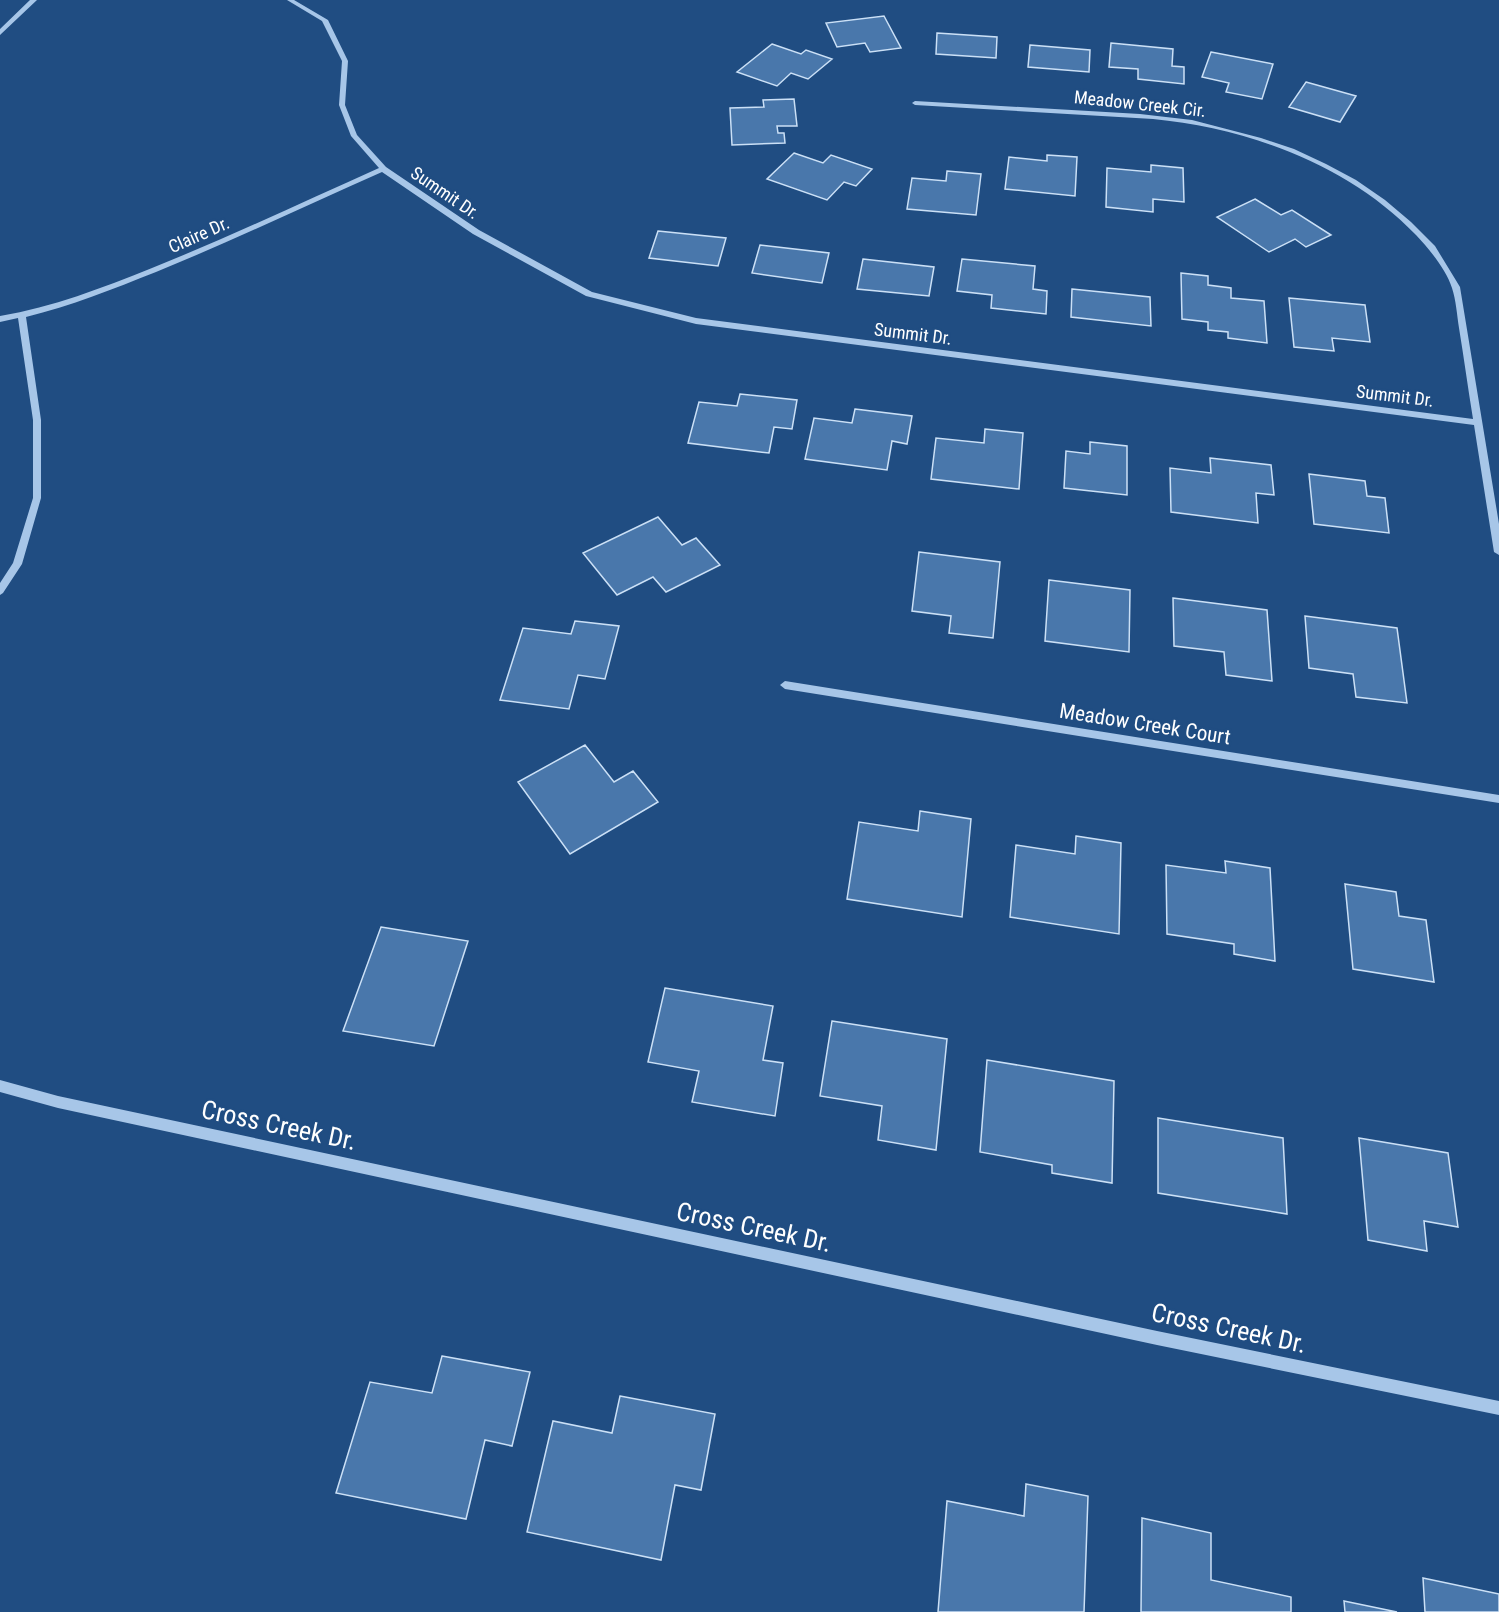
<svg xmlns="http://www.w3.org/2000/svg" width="1499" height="1612" font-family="'Roboto Condensed',sans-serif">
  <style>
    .building { fill: #4977ab; stroke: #cbe0f6; stroke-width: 1.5 }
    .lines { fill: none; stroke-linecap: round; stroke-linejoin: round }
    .minor { fill: #a7c6e8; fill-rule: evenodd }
    .labels { text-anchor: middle; stroke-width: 5; stroke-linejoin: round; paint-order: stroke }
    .far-street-label { font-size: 18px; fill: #fff; stroke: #204d82 }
    .street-label { font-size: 21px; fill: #fff; stroke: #204d82 }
    .near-street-label { font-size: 26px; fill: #fff; stroke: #204d82 }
  </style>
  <rect width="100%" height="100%" fill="#204d82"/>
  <!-- building -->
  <path class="building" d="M884 16 901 48 870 52 865 43 837 47 826 23Z
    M937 33 997 37 996 58 936 54Z
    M1111 43 1173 49 1172 66 1184 67V84L1138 79V69L1109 67Z
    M772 44 801 54 806 50 832 59 808 79 791 73 777 86 737 72Z
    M1030 45 1090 50 1089 72 1028 67Z
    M1211 52 1273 64 1262 99 1226 92 1229 83 1202 77Z
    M1306 82 1356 96 1340 122 1289 107Z
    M794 99 797 126H777L778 133H784L785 143 732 145 730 108 764 107 763 100Z
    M794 153 823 163 831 155 872 169 856 186 844 182 827 200 767 179Z
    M1047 155 1077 157 1075 196 1005 189 1009 157 1047 161Z
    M1151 165 1183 168 1184 202 1153 199V212L1106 207 1107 168 1151 172Z
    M947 171 981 174 976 215 907 209 912 178 946 181Z
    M1255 199 1281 215 1292 210 1331 235 1306 247 1295 239 1269 252 1217 217Z
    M658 231 726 238 718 266 649 258Z
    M760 245 829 253 822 283 752 273Z
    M863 259 934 267 929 296 857 289Z
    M962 259 1035 266 1033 289 1047 291 1046 314 991 308 992 295 957 291Z
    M1181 273 1208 276V285L1231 288V298L1264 301 1267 343 1228 338V332L1208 330V322L1182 319Z
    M1072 289 1150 297 1151 326 1071 317Z
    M1289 298 1365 305 1370 342 1332 338 1334 351 1294 347Z
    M740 394 797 400 792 429 774 427 769 453 688 443 699 402 737 406Z
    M855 409 912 416 907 444 892 441 887 470 805 459 814 418 852 423Z
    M985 429 1023 433 1019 489 931 479 936 438 984 443Z
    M1090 442 1127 446V495L1064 488 1066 451 1090 454Z
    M1210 458 1271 465 1274 495 1256 493 1258 523 1171 512 1170 468 1211 473Z
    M1309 474 1365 481 1367 496 1385 498 1389 533 1314 524Z
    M658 517 682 545 696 538 720 565 666 592 653 577 617 595 583 553Z
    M919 552 1000 562 993 638 949 633 951 616 912 611Z
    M1049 580 1130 590 1129 652 1045 641Z
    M1173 598 1267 610 1272 681 1226 675 1224 652 1174 646Z
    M1305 616 1397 628 1407 703 1356 697 1353 674 1309 668Z
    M575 621 619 626 605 679 578 675 569 709 500 700 523 628 571 634Z
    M585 745 614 782 633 771 658 802 570 854 518 782Z
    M920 811 971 819 962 917 847 899 859 822 918 831Z
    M1076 836 1121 843 1119 934 1010 917 1016 845 1075 854Z
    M1225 861 1270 868 1275 961 1234 954V944L1167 934 1166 865 1226 873Z
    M1345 884 1396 892 1399 916 1426 920 1434 982 1353 969Z
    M381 927 468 941 434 1046 343 1031Z
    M665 988 773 1006 763 1060 783 1063 775 1116 692 1102 699 1071 648 1062Z
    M832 1021 947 1039 936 1150 878 1140 882 1106 820 1096Z
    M987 1060 1114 1081 1112 1183 1052 1173V1165L980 1152Z
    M1158 1118 1283 1138 1287 1214 1158 1193Z
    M1359 1138 1448 1153 1458 1227 1424 1221 1427 1251 1368 1240Z
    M442 1356 530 1372 512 1446 485 1440 466 1519 336 1493 370 1382 432 1393Z
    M620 1396 715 1414 701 1490 675 1485 661 1560 527 1532 553 1421 612 1433Z
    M1026 1484 1088 1496 1084 1612H938L947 1501 1024 1516Z
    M1142 1518 1211 1533V1580L1291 1597V1612H1141Z
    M1423 1578 1499 1594V1612H1425Z
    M1344 1601 1397 1612H1345Z"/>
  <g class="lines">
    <!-- minor -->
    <path class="minor" d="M30 0H37L0 35V29Z
      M287 0H294L328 20 348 61 345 105 357 135 386 167 479 230 592 292 696 318 1473 419C1468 389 1464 358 1459 328 1457 315 1456 300 1452 288 1446 269 1429 249 1416 235 1349 165 1248 128 1153 119L915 105 912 103 915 101 1140 114 1192 120 1261 138 1294 149 1326 164 1356 180 1385 200 1411 222 1435 246 1460 287 1499 524V555L1494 552 1474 425 696 324 586 296 473 234 382 172C307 205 232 241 156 272 113 289 71 306 26 317L41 420V498L22 564 3 593 0 595V583L13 563 33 498V420L18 318 0 322V316C53 307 102 288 152 268 229 237 303 202 379 168L351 136 339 105 342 61 322 21Z
      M785 681 1499 795V803L785 689 780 685Z
      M0 1080 58 1096 1157 1331 1499 1401V1415L1157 1345 58 1108 0 1092Z"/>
  </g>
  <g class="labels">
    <!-- far-street labels -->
    <g class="far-street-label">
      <text transform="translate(1140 104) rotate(6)" y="6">Meadow Creek Cir.</text>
      <text transform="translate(445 193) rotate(34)" y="6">Summit Dr.</text>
      <text transform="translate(199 235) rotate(-24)" y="6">Claire Dr.</text>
      <text transform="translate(913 334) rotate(7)" y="6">Summit Dr.</text>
      <text transform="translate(1395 396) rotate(7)" y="6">Summit Dr.</text>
    </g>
    <!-- street labels -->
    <g class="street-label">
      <text transform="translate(1145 724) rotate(9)" y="7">Meadow Creek Court</text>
    </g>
    <!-- near-street labels -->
    <g class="near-street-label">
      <text transform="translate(279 1125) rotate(12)" y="9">Cross Creek Dr.</text>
      <text transform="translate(754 1227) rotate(12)" y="9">Cross Creek Dr.</text>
      <text transform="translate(1229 1328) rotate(12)" y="9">Cross Creek Dr.</text>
    </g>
  </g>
</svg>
